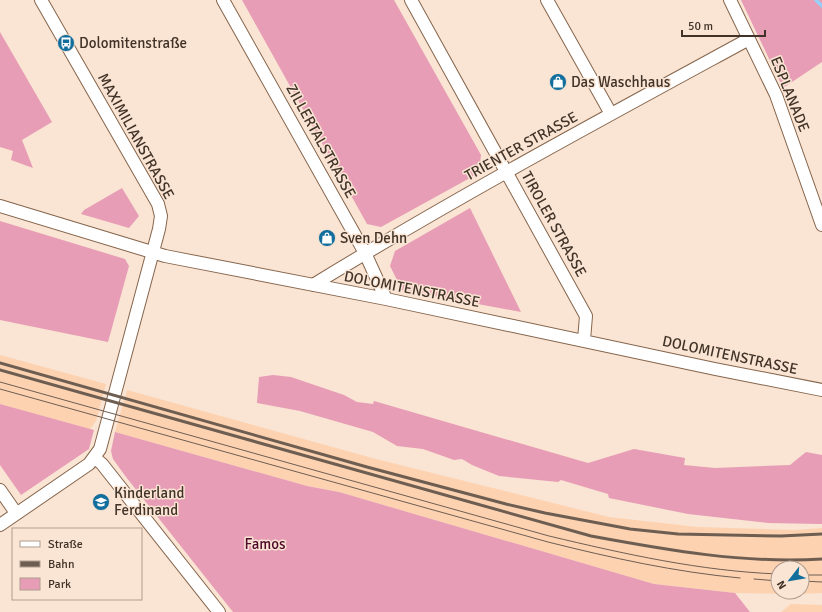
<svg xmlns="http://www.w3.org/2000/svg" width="822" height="612" font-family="Signika,sans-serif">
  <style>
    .built { fill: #fdd2b1; fill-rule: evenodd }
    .green { fill: #e79db5 }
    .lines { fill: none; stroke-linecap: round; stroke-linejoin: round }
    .stream { stroke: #97d1f9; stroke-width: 3.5 }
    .minor-casing { stroke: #85654c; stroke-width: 14 }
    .minor { stroke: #fff; stroke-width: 12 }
    .tram { stroke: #6e5e52; stroke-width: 1 }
    .rail { stroke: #6e5e52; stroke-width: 3 }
    .labels { text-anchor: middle; stroke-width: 3; stroke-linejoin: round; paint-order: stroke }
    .poi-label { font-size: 15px; fill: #413328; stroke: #fae4d3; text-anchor: start }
    .street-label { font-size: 15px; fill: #413328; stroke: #fae4d3 }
    .park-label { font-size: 15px; fill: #51092b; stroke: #fae4d3 }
  </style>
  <rect width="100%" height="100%" fill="#fae4d3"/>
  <!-- built -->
  <path class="built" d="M0 355 106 384 96 421 90 429 0 404Z
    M127 390 376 459 609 517 697 527 796 530 822 528V593L799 594 735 593 654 584 339 492 307 486 115 432ZM778 568H802V592H778Z
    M791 604 822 605V612H781Z"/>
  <!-- green -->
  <path class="green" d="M242 0H394L481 155 479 173 381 227 367 224Z
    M741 0H822V62L783 88Z
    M0 32 52 122 22 140 33 168 11 160 13 151 0 147Z
    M122 188 139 216 129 228 81 214 84 210Z
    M470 208 521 312 402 290 390 266 395 251Z
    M0 221 125 259 129 266 108 342 0 320Z
    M273 375 291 377 344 395 357 402 373 404 374 401 588 463 634 449 685 458 684 465 715 468 790 465 806 452 822 455V524L768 523 688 514 609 498 608 494 561 480 558 482 499 476 472 465 462 459 454 460 423 449 397 446 373 432 300 411 257 403 259 377Z
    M0 404 94 430 89 449 21 495 0 465Z
    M115 432 307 486 339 492 654 584 735 593 750 612H233L126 477 113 459 111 451Z"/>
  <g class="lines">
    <!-- stream -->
    <path class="stream" d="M816 0 822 6"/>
    <!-- minor casing -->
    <g class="minor-casing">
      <path id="minor" d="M223 0 365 253 386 299
        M411 0 586 316 584 340
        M547 0 611 114
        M730 0 776 95 822 225
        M0 206 165 256 386 299 715 369 822 390
        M313 285C455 198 602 119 749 39
        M95 458 102 464 219 612
        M0 490 16 513
        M0 525 89 464 100 449 159 229 161 216 158 204 41 0"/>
    </g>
    <!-- minor -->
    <use href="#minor" class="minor"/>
    <!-- tram -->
    <path class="tram" d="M0 382 549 536C625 554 700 571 778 574
      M0 389 548 542C612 558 675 572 740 578
      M802 575H822
      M754 579 778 581
      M802 581 822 582"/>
    <!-- rail -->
    <path class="rail" d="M0 363 367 467 506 504 545 513 630 529 678 534 781 536 822 534
      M0 370 591 536C667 550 745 564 822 559"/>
  </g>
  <!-- icons -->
  <defs>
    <g id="bus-disc" transform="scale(0.9)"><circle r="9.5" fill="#126e9d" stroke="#fae4d3"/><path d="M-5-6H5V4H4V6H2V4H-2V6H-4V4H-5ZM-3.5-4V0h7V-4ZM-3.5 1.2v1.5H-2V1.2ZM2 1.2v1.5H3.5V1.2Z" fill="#fff"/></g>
    <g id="shop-disc" transform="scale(0.9)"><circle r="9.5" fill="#126e9d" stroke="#fae4d3"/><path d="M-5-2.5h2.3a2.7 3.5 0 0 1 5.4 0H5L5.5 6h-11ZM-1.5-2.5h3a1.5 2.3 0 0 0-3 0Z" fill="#fff"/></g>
    <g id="school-disc" transform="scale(0.9)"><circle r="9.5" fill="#126e9d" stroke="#fae4d3"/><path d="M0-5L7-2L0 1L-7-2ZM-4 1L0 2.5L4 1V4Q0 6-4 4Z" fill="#fff"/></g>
  </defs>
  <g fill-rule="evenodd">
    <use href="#bus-disc" x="66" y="43"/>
    <use href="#shop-disc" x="558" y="82"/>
    <use href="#shop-disc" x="327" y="238"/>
    <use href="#school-disc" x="101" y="502"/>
  </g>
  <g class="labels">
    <!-- poi labels -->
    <g class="poi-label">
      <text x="79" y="48">Dolomitenstraße</text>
      <text x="571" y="87">Das Waschhaus</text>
      <text x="340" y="243">Sven Dehn</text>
      <text x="114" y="498">Kinderland<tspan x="114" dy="17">Ferdinand</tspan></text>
    </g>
    <!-- street labels -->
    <g class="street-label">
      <text transform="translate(790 94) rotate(68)" y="5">ESPLANADE</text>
      <text transform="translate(136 136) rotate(61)" y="5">MAXIMILIANSTRASSE</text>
      <text transform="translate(321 141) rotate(61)" y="5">ZILLERTALSTRASSE</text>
      <text transform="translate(521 146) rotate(-29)" y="5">TRIENTER STRASSE</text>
      <text transform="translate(554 224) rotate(61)" y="5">TIROLER STRASSE</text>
      <text transform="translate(412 289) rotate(11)" y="5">DOLOMITENSTRASSE</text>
      <text transform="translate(730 355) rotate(12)" y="5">DOLOMITENSTRASSE</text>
    </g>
    <!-- park labels -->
    <g class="park-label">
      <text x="265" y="549">Famos</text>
    </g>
  </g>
  <!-- legend -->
  <rect x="12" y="528" width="130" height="72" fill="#fae4d3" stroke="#b09d8f"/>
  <rect x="20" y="541" width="20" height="6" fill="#ffffff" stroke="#b09d8f"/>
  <text x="48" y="548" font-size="12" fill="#413328">Straße</text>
  <rect x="20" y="561" width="20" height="6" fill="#6e5e52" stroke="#b09d8f"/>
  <text x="48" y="568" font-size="12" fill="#413328">Bahn</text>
  <rect x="20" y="578" width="20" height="12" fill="#e79db5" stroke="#b09d8f"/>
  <text x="48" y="588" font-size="12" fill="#413328">Park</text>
  <!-- north arrow -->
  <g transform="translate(790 580) rotate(239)"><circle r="19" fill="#fae4d3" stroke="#b09d8f"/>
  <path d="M0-3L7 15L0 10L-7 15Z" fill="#126e9d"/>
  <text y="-6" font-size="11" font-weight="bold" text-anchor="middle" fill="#413328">N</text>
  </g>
  <!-- scale -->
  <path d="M682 30v6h83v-6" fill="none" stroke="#413328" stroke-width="2"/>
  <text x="688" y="30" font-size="12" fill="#413328" stroke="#fae4d3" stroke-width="3" paint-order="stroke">50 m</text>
</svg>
